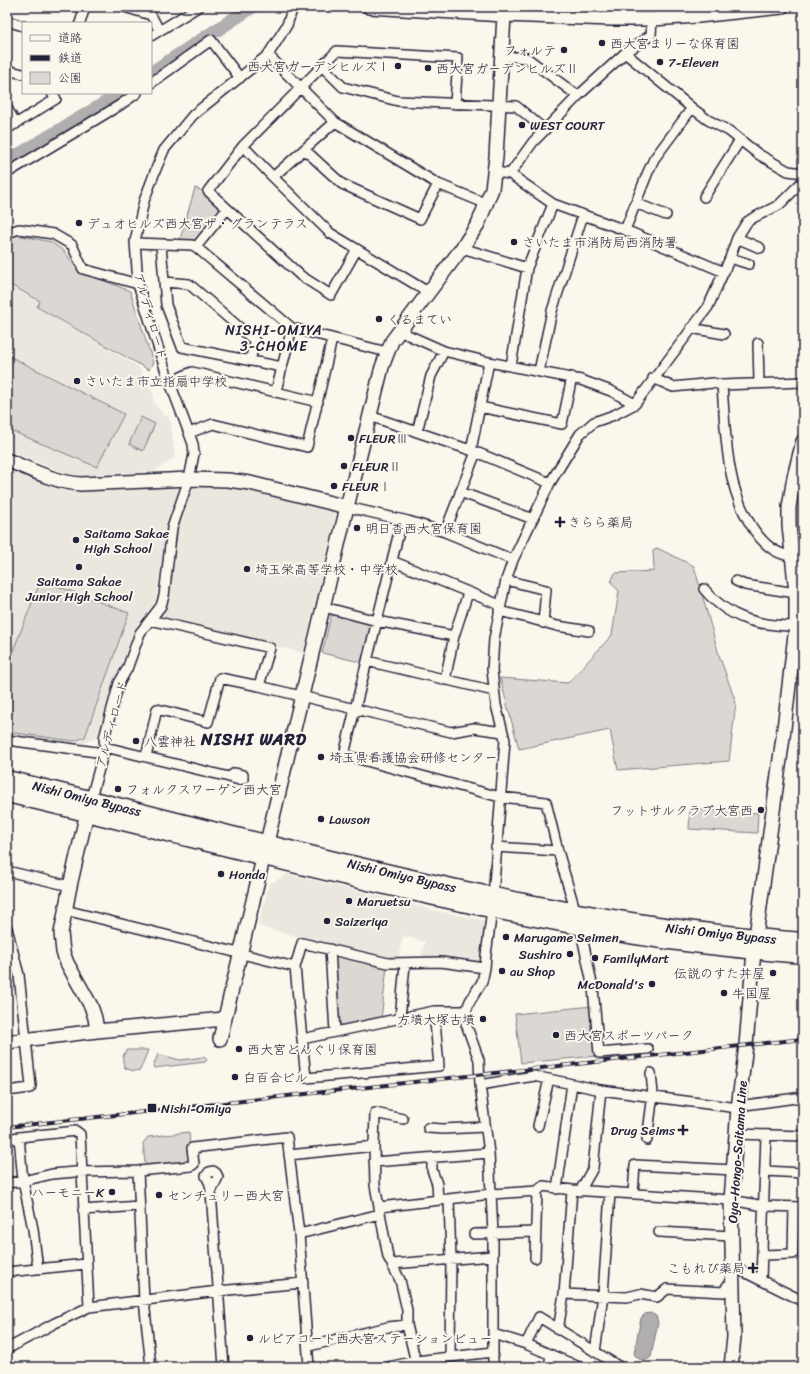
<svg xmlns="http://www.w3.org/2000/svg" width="810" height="1374" font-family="Sriracha,'Klee One',sans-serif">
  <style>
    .built { fill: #ebe7df }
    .green { fill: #dbd8d3; stroke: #7e7d87 }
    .water { fill: #b1aeb0; stroke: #787681 }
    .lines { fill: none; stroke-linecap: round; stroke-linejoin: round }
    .river { stroke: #b1aeb0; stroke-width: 14 }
    .street-casing { stroke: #22223b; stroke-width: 12 }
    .secondary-casing { stroke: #22223b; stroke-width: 16 }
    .highway-casing { stroke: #22223b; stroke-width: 19 }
    .street { stroke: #fbf7ec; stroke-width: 9 }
    .secondary { stroke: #fbf7ec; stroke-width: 13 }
    .highway { stroke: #fbf7ec; stroke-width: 16 }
    .rail-casing { stroke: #22223b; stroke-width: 4 }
    .rail { stroke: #fbf7ec; stroke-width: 2.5; stroke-dasharray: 8; stroke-linecap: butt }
    .poi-dot { fill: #22223b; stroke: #fbf7ec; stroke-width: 1.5 }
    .labels { text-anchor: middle; stroke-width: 4; stroke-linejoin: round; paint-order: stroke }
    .poi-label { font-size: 13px; fill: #22223b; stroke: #fbf7ec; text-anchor: start }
    .street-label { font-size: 13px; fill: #22223b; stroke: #fbf7ec }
    .neighbourhood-label { font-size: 14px; letter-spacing: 1px; fill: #22223b; stroke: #fbf7ec }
    .district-label { font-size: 17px; font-weight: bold; letter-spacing: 1px; fill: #22223b; stroke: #fbf7ec }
  </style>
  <rect width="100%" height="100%" fill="#fbf7ec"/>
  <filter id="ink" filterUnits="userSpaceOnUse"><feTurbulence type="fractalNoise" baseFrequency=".025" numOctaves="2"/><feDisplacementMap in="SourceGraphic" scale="8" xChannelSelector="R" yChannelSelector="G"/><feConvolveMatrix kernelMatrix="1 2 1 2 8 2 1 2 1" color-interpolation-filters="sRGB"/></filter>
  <g filter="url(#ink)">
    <!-- built -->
    <path class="built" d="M7 284 39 301 37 307 139 367 154 395 153 402 164 415 168 416 171 424 175 458 153 472 74 477 7 450Z
      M7 464 69 489 179 484 184 489 168 527 159 578 156 601 135 629 110 694 98 737 78 746 7 737Z
      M195 484 245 487 334 510 336 514 303 653 160 618 159 616 166 607 176 530 185 510 192 487Z
      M288 874 433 910 483 920 486 924 481 960 477 963 444 958H421L425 942 403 936 398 958 385 959 258 926 269 884Z"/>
    <!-- green -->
    <path class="green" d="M195 188 206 192 222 207V211L199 241 179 243Z
      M17 235 51 242 64 251 79 271 130 291 153 362 149 370 37 307 40 301 7 283V237Z
      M7 355 124 414 97 467 7 429Z
      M141 417 155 424 143 451 129 444Z
      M657 548 694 566 719 655 736 703 729 761 618 770 610 730 519 749 500 678 568 683 612 635 619 591 611 582 615 573 654 571 653 551Z
      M41 580 129 613 85 737 74 741 7 732V666Z
      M332 612 374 622 364 663 322 653Z
      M690 809 758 813 757 833 689 829Z
      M332 954 387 966 381 1020 340 1027 336 1025Z
      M592 1006 597 1056 521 1063 515 1014Z
      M128 1050H148L140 1070 134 1071 125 1068C122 1062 121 1054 128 1050Z
      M158 1054 180 1060 204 1057 207 1060 205 1062 154 1068 153 1067Z
      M189 1132 191 1161 187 1164 148 1167 145 1163 143 1143 148 1137Z"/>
    <!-- water -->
    <path class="water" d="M650 1313 656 1316 658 1322 651 1357C645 1362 642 1361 636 1357L634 1353 641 1318 645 1314Z"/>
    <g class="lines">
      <!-- river -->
      <path class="river" d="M151 73 252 7
        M7 162 122 93"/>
      <!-- street casing -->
      <g class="street-casing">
        <path id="street" d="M124 7 151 15 159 30
          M611 7 612 19
          M7 21 23 26
          M80 23 85 7
          M151 36 198 7
          M625 53 692 108 708 120 729 131 758 154 788 171 803 173
          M268 55 335 122 438 184 487 204
          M502 56 527 58 578 96
          M322 66 343 87 398 101 516 106 545 130
          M7 70 23 74
          M151 83 211 40 240 78
          M7 108 16 124
          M7 129 56 99 52 93
          M243 146 273 177 330 233 428 292
          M305 150 342 184 420 219 438 184
          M495 172 510 174 553 204 625 230 724 272
          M7 173 120 105 137 93
          M510 174 533 142 578 96 625 53 651 35 652 19
          M273 177 335 122
          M704 197 740 140
          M635 203 666 215
          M625 230 648 172 654 159 692 108
          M7 233 19 229 53 234 72 245 83 269 138 284
          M737 238 760 248
          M135 243 192 245 196 247 292 328
          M161 245 166 305 182 347 282 367
          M196 247 227 209
          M462 248 527 268
          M357 249 331 295 301 276 208 191 243 146 337 51 458 58 455 104
          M730 258 749 264
          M164 282 189 284 255 341 250 361
          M691 328 724 334
          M399 331 444 351 489 362 581 380 611 391 635 404
          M758 343 759 383
          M511 366 527 268 553 204
          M539 371 552 311 583 215
          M653 378 673 387 713 383 722 385 803 382
          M170 382 192 372 318 402
          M722 385C724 412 725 441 730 468 735 498 755 552 791 556 795 556 799 555 803 554
          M276 391 292 328 387 352
          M480 407 562 424 572 377
          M370 416 476 452 550 483
          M417 432 431 376 444 351
          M189 433 213 424 307 447 332 339
          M471 450 489 362
          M460 492 533 519
          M347 507 408 521 445 532 513 560
          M445 532 476 452
          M392 561 500 605
          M506 580 546 590 543 623
          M736 581 745 585 796 593
          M704 589C729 619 758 626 796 626
          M324 607 377 621 454 636
          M499 611 532 619 557 626 589 631
          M150 620 270 648 259 686
          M367 661 402 520
          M445 680 454 636 468 593
          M503 732 474 728 451 732 355 709 344 755 500 797 546 802 558 851 580 927 593 988 599 1053 648 1049
          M7 740 104 753
          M105 747 229 777 235 773 243 775V779L239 780 229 777
          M146 757 157 709 208 722 220 678 259 686 355 709 367 661 494 691
          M91 798 105 747 104 738 119 683 127 669 140 633 161 606 164 596 172 528 189 479 194 454 193 444 166 372 138 284 135 241 144 201 156 169 164 150 193 115 268 55 287 25 293 7
          M496 847 558 851
          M7 871 70 886
          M65 910 295 967 302 943 388 963 441 962 485 968
          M7 928 19 975 31 1086 30 1088 7 1091
          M330 949 335 1032
          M295 967 302 1039 434 1011H466
          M400 1019 405 964
          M302 1039 306 1078 439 1066 434 1011
          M480 1085 534 1076 601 1090 738 1108
          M738 1106 803 1097
          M403 1119 375 1113 374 1146 375 1185 388 1257 400 1280 407 1310V1325L417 1367
          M538 1126 549 1079
          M428 1128 443 1129 485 1127
          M736 1134 803 1136
          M7 1139 19 1137
          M647 1140 653 1094 651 1073
          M289 1155 374 1146
          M432 1159V1170L437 1184 438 1200
          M374 1162 489 1153
          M138 1171 144 1300 151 1367
          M765 1171 803 1173
          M7 1183 23 1181 52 1174 75 1172 138 1171 191 1166 194 1164 192 1148 287 1137 299 1234 309 1367
          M557 1189 572 1084
          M580 1191 593 1168 601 1090
          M211 1192 218 1177 216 1173 213 1171 209 1172 206 1176 210 1184 211 1192 224 1367
          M633 1194 635 1165 734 1170
          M449 1200 451 1259 450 1356
          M380 1207 491 1194 537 1191 543 1186 572 1190 731 1200 764 1206 803 1207
          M83 1210 139 1206
          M659 1232 731 1236
          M299 1234 380 1214
          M474 1234 535 1232
          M762 1255 793 1254 794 1207
          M535 1258 537 1191
          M392 1264 493 1256
          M732 1266 803 1301
          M38 1269 33 1229 23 1181 19 1137 76 1131 80 1134 89 1307
          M7 1272 86 1264
          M761 1280 766 1135
          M564 1294 627 1297 640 1294 657 1297 667 1289 724 1292 727 1286 733 1284
          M558 1330 564 1294 572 1190
          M493 1334 526 1344 579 1367
          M526 1344 539 1317 620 1367
          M309 1346 388 1327 407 1325
          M7 1349 55 1323 89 1307 218 1291 303 1283
          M595 1352 603 1295 610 1193
          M388 1367 416 1361 493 1352
          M493 1367V1233L489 1153 480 1085 479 1060 466 1024V1011L470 1001 482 982 485 968 486 955 492 910 505 740 496 705 492 670 494 639 506 580 513 560 550 483 580 434 594 422 614 415 635 404 708 307 730 258 737 238 747 222 753 218 779 205 803 181
          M548 1367 552 1355"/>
      </g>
      <!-- secondary casing -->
      <g class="secondary-casing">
        <path id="secondary" d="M369 7 504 15 612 19H652L698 16 782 7
          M7 460C32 470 54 482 81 484L189 479 228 480 250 483 347 507
          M89 804 70 886 61 933 63 952 67 963 91 1006 95 1018 97 1031
          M220 1039 347 507 382 367 392 341 462 248 478 224 492 189 496 157 504 15
          M7 1042 97 1031 224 1019
          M731 1367 734 1337 731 1200 738 1108 746 1045 754 951 783 737 796 626V593L789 525V507L794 477 803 441"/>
      </g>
      <!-- highway casing -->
      <g class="highway-casing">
        <path id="highway" d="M7 779C93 799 179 822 265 843 442 887 621 928 803 941
          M7 794C212 842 416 900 624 934 683 944 743 950 803 955"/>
      </g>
      <!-- street -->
      <use href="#street" class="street"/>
      <!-- secondary -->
      <use href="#secondary" class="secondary"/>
      <!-- highway -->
      <use href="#highway" class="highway"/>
      <!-- rail casing -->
      <g class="rail-casing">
        <path id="rail" d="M7 1127 803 1039"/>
      </g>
      <!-- rail -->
      <use href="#rail" class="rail"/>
    </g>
  </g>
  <!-- markers -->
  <g class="poi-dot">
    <circle cx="602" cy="43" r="4"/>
    <circle cx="564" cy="50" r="4"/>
    <circle cx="660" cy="62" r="4"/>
    <circle cx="398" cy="66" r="4"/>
    <circle cx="428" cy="68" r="4"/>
    <circle cx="522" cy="125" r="4"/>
    <circle cx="79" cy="223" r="4"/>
    <circle cx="514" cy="242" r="4"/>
    <circle cx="379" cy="319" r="4"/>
    <circle cx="77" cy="381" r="4"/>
    <circle cx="351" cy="438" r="4"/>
    <circle cx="344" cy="466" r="4"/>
    <circle cx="334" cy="486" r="4"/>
    <path d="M558 516h4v4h4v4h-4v4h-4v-4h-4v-4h4z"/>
    <circle cx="357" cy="528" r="4"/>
    <circle cx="76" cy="540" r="4"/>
    <circle cx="79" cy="567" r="4"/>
    <circle cx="247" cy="569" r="4"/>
    <circle cx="136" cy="741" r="4"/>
    <circle cx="321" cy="757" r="4"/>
    <circle cx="118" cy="789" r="4"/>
    <circle cx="761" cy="810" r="4"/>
    <circle cx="321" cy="819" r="4"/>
    <circle cx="221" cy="874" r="4"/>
    <circle cx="349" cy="901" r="4"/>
    <circle cx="327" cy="921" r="4"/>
    <circle cx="506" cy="937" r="4"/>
    <circle cx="570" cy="954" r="4"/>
    <circle cx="595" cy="958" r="4"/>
    <circle cx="502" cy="971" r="4"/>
    <circle cx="773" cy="973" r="4"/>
    <circle cx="652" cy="984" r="4"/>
    <circle cx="724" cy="993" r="4"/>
    <circle cx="483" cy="1019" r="4"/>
    <circle cx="556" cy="1035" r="4"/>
    <circle cx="239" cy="1049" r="4"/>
    <circle cx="235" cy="1077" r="4"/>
    <rect x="147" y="1103" width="10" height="10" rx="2"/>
    <path d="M681 1124h4v4h4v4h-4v4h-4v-4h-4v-4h4z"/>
    <circle cx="112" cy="1192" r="4"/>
    <circle cx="159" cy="1195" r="4"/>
    <path d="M751 1262h4v4h4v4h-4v4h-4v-4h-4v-4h4z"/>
    <circle cx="250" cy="1338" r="4"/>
  </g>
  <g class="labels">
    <!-- poi labels -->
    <g class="poi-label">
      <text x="610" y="48">西大宮まりーな保育園</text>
      <text x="556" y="55" text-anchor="end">フォルテ</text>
      <text x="668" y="67">7-Eleven</text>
      <text x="390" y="71" text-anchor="end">西大宮ガーデンヒルズⅠ</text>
      <text x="436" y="73">西大宮ガーデンヒルズⅡ</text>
      <text x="530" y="130">WEST COURT</text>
      <text x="87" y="228">デュオヒルズ西大宮ザ・グランテラス</text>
      <text x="522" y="247">さいたま市消防局西消防署</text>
      <text x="387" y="324">くるまてい</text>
      <text x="85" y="386">さいたま市立指扇中学校</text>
      <text x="359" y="443">FLEURⅢ</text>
      <text x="352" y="471">FLEURⅡ</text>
      <text x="342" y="491">FLEURⅠ</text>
      <text x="568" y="527">きらら薬局</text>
      <text x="365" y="533">明日香西大宮保育園</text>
      <text x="84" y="538">Saitama Sakae<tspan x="84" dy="15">High School</tspan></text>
      <text x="255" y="574">埼玉栄高等学校・中学校</text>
      <text x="79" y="586" text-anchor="middle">Saitama Sakae<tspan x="79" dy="15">Junior High School</tspan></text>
      <text x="144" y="746">八雲神社</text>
      <text x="329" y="762">埼玉県看護協会研修センター</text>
      <text x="126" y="794">フォルクスワーゲン西大宮</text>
      <text x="753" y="815" text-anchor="end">フットサルクラブ大宮西</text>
      <text x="329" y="824">Lawson</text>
      <text x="229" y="879">Honda</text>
      <text x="357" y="906">Maruetsu</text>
      <text x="335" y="926">Saizeriya</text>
      <text x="514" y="942">Marugame Seimen</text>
      <text x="562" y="959" text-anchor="end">Sushiro</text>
      <text x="603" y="963">FamilyMart</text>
      <text x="510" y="976">au Shop</text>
      <text x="765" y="978" text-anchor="end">伝説のすた丼屋</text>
      <text x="644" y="989" text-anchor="end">McDonald's</text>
      <text x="732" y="998">牛国屋</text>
      <text x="475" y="1024" text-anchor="end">方墳大塚古墳</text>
      <text x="564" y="1040">西大宮スポーツパーク</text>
      <text x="247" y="1054">西大宮どんぐり保育園</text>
      <text x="243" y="1082">白百合ビル</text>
      <text x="161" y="1113">Nishi-Omiya</text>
      <text x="675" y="1135" text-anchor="end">Drug Seims</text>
      <text x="104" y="1197" text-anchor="end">ハーモニーK</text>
      <text x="167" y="1200">センチュリー西大宮</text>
      <text x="745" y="1273" text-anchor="end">こもれび薬局</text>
      <text x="258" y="1343">ルピアコート西大宮ステーションビュー</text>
    </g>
    <!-- street labels -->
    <g class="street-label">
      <text transform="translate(151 316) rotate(74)" y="5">アルディロード</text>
      <text transform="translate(111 724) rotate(-75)" y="5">アルディロード</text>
      <text transform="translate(87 798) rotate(14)" y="5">Nishi Omiya Bypass</text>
      <text transform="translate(402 875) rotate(13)" y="5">Nishi Omiya Bypass</text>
      <text transform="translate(721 933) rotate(6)" y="5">Nishi Omiya Bypass</text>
      <text transform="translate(737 1152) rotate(-86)" y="5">Oya-Hongo-Saitama Line</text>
    </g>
    <!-- neighbourhood labels -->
    <g class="neighbourhood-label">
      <text x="274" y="335">NISHI-OMIYA<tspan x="274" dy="16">3-CHOME</tspan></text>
    </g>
    <!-- district labels -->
    <g class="district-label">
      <text x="254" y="745">NISHI WARD</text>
    </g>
  </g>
  <!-- margin -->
  <rect width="810" height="1374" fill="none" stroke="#fbf7ec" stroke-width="24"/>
  <rect x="12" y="12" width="786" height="1350" fill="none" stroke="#22223b" stroke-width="1.5" filter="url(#ink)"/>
  <!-- legend -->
  <rect x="22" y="22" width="130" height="72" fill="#fbf7ec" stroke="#a4a2a5"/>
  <rect x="30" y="35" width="20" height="6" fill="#fbf7ec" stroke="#a4a2a5"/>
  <text x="58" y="42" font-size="12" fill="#22223b">道路</text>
  <rect x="30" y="55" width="20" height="6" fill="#22223b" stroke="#a4a2a5"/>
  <text x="58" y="62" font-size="12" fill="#22223b">鉄道</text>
  <rect x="30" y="72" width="20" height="12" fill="#dbd8d3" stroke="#a4a2a5"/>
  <text x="58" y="82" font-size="12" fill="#22223b">公園</text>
</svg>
